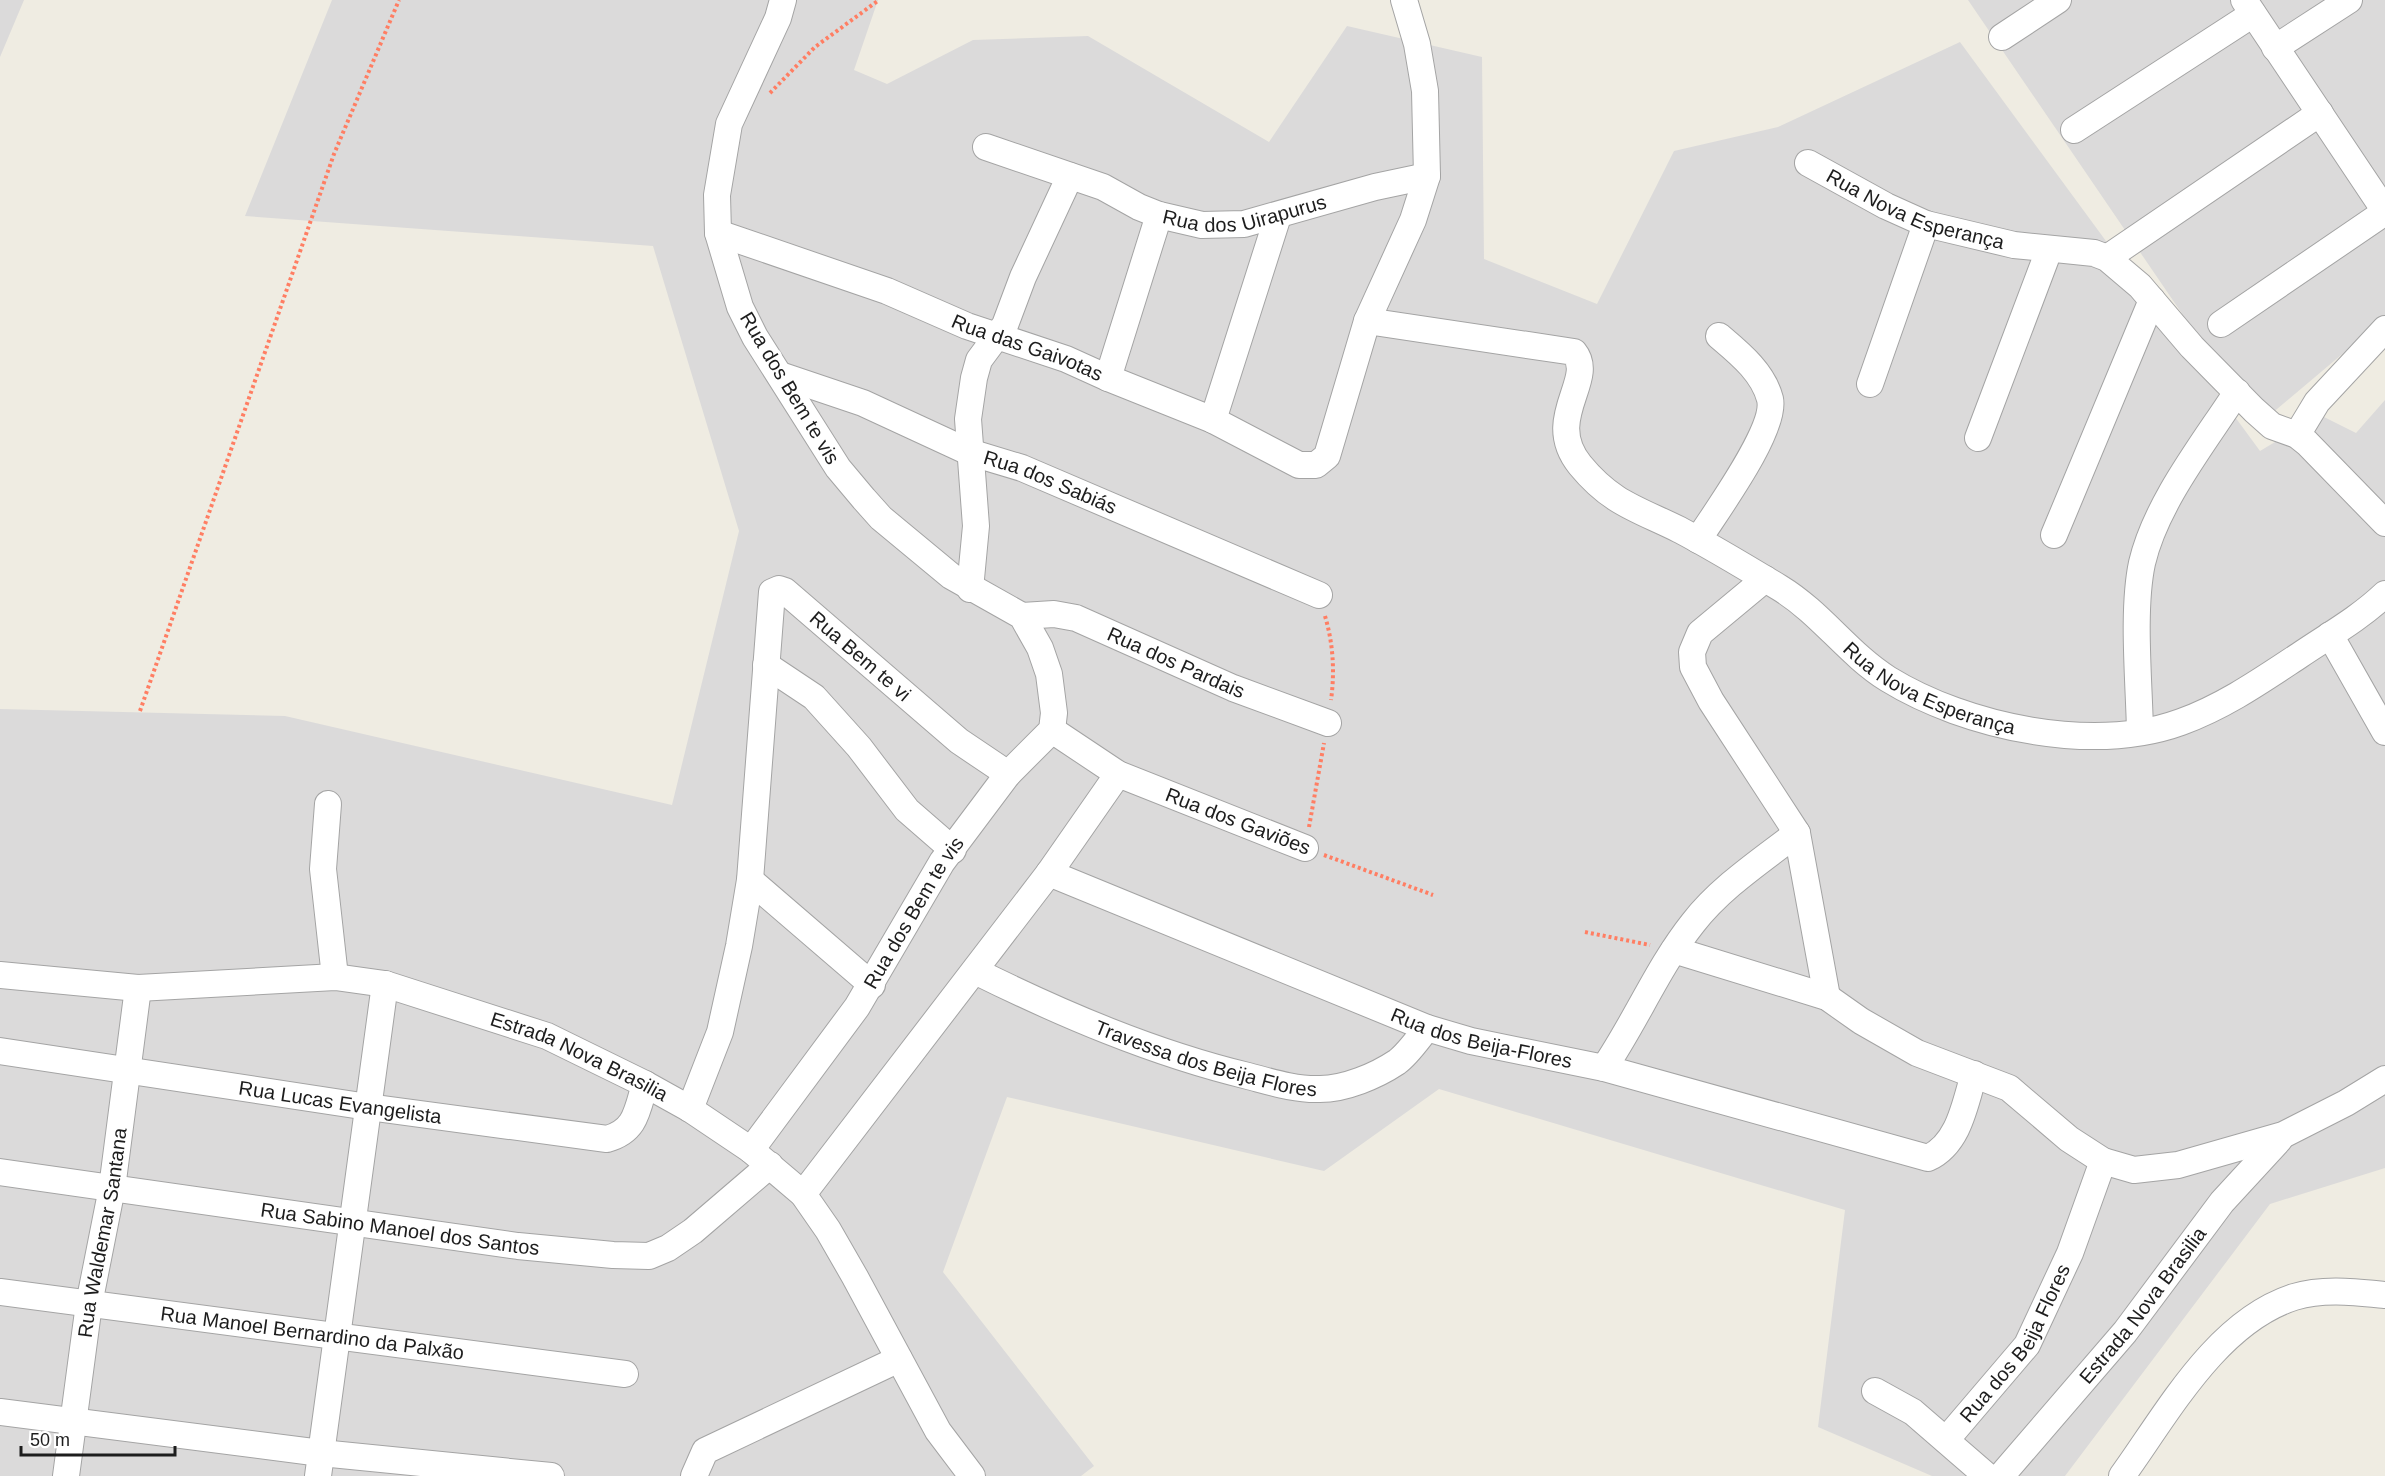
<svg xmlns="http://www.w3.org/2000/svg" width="2385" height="1476" font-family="Arial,sans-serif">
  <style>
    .residential { fill: #dbdada }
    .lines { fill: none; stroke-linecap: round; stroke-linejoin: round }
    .minor-casing { stroke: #a4a4a4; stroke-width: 28 }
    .path { stroke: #ff7e63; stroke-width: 4; stroke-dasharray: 3 3; stroke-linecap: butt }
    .minor { stroke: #fff; stroke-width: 26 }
    .labels { text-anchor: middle; stroke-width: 6; stroke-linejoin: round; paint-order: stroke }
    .street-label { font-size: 20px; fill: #1d1d1d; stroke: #fff }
  </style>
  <rect width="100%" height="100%" fill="#efece2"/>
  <!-- residential -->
  <path class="residential" d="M0 0H24L0 57Z
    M332 0H878L854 70 887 84 973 40 1088 36 1269 142 1347 26 1482 57 1484 259 1597 304 1674 151 1778 127 1960 42 2260 451 2320 415 2356 433 2385 400V1168L2270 1204 2065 1476H1932L1818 1427 1845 1210 1439 1089 1324 1171 1007 1097 943 1272 1094 1466 1081 1476H0V709L285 716 672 805 739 531 653 246 245 216Z
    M1968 0H2385V318L2258 425Z"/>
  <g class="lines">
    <!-- minor casing -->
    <g class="minor-casing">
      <g id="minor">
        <path d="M2244 0 2385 211"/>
        <path d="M2002 37 2058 0"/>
        <path d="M2275 48 2349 0"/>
        <path d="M2074 130 2253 14"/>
        <path id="s1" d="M986 147 1103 187 1139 207 1159 215 1202 225 1244 224 1375 187 1427 176"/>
        <path id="s2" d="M1808 163 1886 206 1926 224 2014 245 2094 253 2107 258 2140 286 2192 347 2254 410 2272 426 2297 435 2307 443 2385 523"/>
        <path id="s3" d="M718 233 887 291 967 326 1066 359 1108 378 1213 420 1299 465H1316L1327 456 1367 321 1413 220 1427 176 1425 91 1417 44 1404 0"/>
        <path d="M2107 258 2320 113"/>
        <path id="s4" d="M1367 321 1574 352C1597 380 1542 418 1580 465 1612 504 1638 509 1680 530 1714 548 1747 568 1780 588 1821 613 1848 654 1888 679 1966 727 2093 754 2181 722 2225 706 2262 680 2300 655 2328 636 2360 618 2385 594"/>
        <path d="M2221 324 2385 212"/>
        <path id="s5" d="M780 375 863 403 969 452 1022 468 1319 595"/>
        <path d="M1108 378 1159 215"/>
        <path d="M1870 384 1926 224"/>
        <path d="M1213 420 1278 216"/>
        <path d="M2297 435 2317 402 2385 329"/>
        <path d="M1978 438 2049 250"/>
        <path d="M2054 535 2152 300"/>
        <path d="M1698 540C1715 513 1777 429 1770 399 1763 372 1739 353 1719 336"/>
        <path d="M1765 579 1700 633 1692 652 1693 667 1711 701 1797 833 1827 997"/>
        <path d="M970 589 976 526 968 419 974 378 979 360 1005 325 1023 277 1070 176"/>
        <path id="s6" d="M1022 616 1054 614 1076 618 1233 688 1328 723"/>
        <path d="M2330 635 2385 732"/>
        <path d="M766 665 814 697 859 747 907 810 953 850"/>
        <path d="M1052 730 1118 774 1305 848"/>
        <path d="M2140 731C2139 682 2132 610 2142 563 2156 503 2204 443 2237 392"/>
        <path d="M328 804 323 869 335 977"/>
        <path id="s7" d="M1049 873 1427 1028 1471 1041 1604 1068 1928 1158C1959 1144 1965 1104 1974 1074"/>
        <path d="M750 880 872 985"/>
        <path d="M1674 950 1827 997 1861 1021 1917 1053 2009 1088 2069 1139 2103 1161 2134 1170 2178 1165 2283 1135 2346 1103 2385 1079"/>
        <path id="s8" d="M975 971C1062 1014 1153 1053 1248 1076 1271 1082 1296 1090 1320 1089 1345 1089 1376 1076 1397 1062 1408 1054 1418 1039 1427 1028"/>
        <path id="s9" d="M0 975 138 988 335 977 385 984 547 1036 645 1084 690 1109 751 1150 803 1194 828 1230 855 1277 938 1431 972 1476"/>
        <path id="s10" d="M0 1051 368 1107 607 1139C636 1131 637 1111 645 1084"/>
        <path d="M1604 1068C1636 1021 1658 967 1693 923 1721 887 1761 861 1797 833"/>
        <path id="s11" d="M690 1109 720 1032 739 946 750 880 772 592 779 589 785 591 959 741 1008 774"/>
        <path id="s12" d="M751 1150 857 1007 942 862 1008 774 1052 730 1054 713 1049 674 1040 648 1022 616 951 576 881 518 864 499 838 468 755 337 740 307 718 233 717 195 729 124 778 18 783 0"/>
        <path id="s13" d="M0 1172 518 1246 613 1255 649 1256 668 1248 693 1231 770 1165"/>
        <path d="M803 1194 1049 873 1118 774"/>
        <path id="s14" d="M0 1292 625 1374"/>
        <path d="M1875 1391 1913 1412 1987 1476"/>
        <path d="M0 1412 321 1453 551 1476"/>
        <path id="s15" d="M1946 1440 2027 1345 2070 1253 2103 1161"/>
        <path id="s16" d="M66 1476 89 1304 112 1188 138 988"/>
        <path d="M318 1476 385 984"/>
        <path d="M694 1476 705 1451 899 1359"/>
        <path id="s17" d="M2001 1476 2125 1332 2222 1202 2279 1140"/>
        <path d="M2122 1476C2167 1414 2216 1322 2294 1297 2323 1288 2355 1292 2385 1295"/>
      </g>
    </g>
    <!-- path -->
    <path class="path" d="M770 93 815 47 879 0
      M1325 616C1333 643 1335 671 1331 700
      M140 711 334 154 399 0
      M1309 827 1324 743
      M1324 855 1433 895
      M1585 932 1650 945"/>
    <!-- minor -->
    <use href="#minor" class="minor"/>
  </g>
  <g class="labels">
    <!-- street labels -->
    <g class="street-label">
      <text dy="7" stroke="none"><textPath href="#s1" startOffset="274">Rua dos Uirapurus</textPath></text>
      <text dy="7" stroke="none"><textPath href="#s2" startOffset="118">Rua Nova Esperança</textPath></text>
      <text dy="7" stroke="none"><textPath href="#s3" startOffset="330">Rua das Gaivotas</textPath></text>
      <text transform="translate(790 388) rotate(59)" y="7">Rua dos Bem te vis</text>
      <text dy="7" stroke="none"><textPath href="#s5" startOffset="291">Rua dos Sabiás</textPath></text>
      <text dy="7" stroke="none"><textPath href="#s11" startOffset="640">Rua Bem te vi</textPath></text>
      <text dy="7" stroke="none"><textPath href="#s6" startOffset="164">Rua dos Pardais</textPath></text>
      <text dy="7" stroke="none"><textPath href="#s4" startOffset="748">Rua Nova Esperança</textPath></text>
      <text transform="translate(1238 821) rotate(21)" y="7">Rua dos Gaviões</text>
      <text dy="7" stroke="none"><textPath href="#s12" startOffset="288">Rua dos Bem te vis</textPath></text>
      <text dy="7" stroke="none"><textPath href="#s7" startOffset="464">Rua dos Beija-Flores</textPath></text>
      <text dy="7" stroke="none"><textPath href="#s8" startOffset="248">Travessa dos Beija Flores</textPath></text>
      <text dy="7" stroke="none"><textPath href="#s9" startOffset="594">Estrada Nova Brasilia</textPath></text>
      <text dy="7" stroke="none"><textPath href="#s10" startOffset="344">Rua Lucas Evangelista</textPath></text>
      <text dy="7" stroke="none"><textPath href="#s13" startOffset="404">Rua Sabino Manoel dos Santos</textPath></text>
      <text dy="7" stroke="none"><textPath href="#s16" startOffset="246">Rua Waldemar Santana</textPath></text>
      <text dy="7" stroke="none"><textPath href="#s17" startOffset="222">Estrada Nova Brasilia</textPath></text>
      <text dy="7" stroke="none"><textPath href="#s14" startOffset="315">Rua Manoel Bernardino da Palxão</textPath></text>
      <text dy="7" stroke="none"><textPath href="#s15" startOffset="120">Rua dos Beija Flores</textPath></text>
    </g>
  </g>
  <!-- scale -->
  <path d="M21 1446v9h154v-9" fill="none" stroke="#1d1d1d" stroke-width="3"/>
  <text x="30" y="1446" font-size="18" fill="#1d1d1d" stroke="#ffffff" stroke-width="4.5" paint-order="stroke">50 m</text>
</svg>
